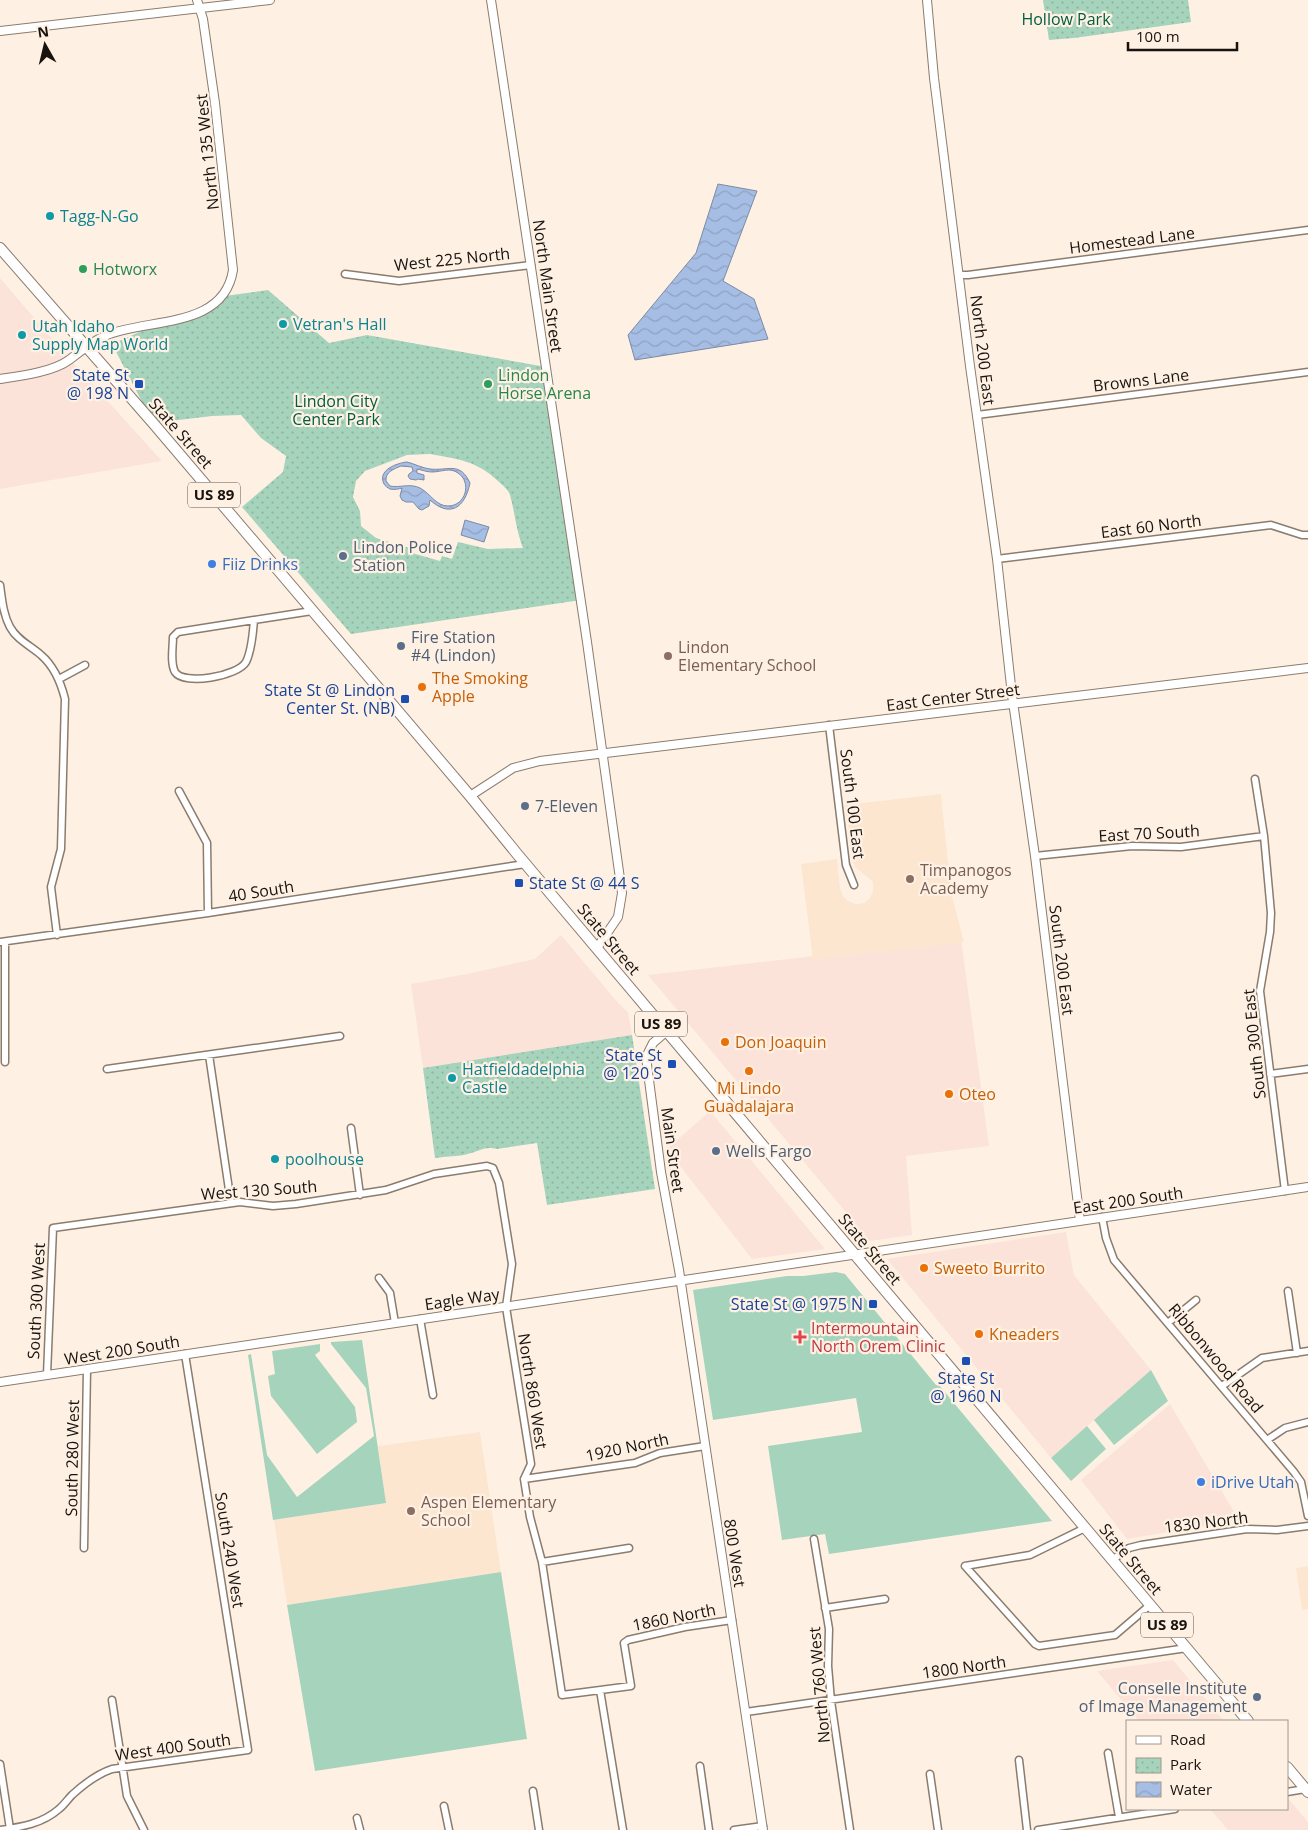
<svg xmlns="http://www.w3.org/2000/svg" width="1308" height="1830" font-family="'Open Sans',sans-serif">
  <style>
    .commercial { fill: #fbe3d9 }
    .built { fill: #fce6d0 }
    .green { fill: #a6d3bc }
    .park { fill: url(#park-dots); fill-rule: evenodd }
    .water { fill: url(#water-waves); stroke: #7c8aa4; fill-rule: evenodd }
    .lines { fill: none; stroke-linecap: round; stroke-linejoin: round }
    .minor-casing { stroke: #8b7c6e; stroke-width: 9 }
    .tertiary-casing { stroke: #8b7c6e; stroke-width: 10 }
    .primary-casing { stroke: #8b7c6e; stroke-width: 12 }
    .minor { stroke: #fff; stroke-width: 6 }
    .tertiary { stroke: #fff; stroke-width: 8 }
    .primary { stroke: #fff; stroke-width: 10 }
    .culture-dot { fill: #0f9aa8; stroke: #fef1e4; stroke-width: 2 }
    .leisure-dot { fill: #2e9e5b; stroke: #fef1e4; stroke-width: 2 }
    .transit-dot { fill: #1a4fb4; stroke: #fef1e4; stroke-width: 2 }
    .service-dot { fill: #5c6f8a; stroke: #fef1e4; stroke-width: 2 }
    .shop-dot { fill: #3f7fe0; stroke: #fef1e4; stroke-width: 2 }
    .education-dot { fill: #8d6e63; stroke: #fef1e4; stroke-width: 2 }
    .food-dot { fill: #e8710a; stroke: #fef1e4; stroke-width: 2 }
    .health-dot { fill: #e0444e; stroke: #fef1e4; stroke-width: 2 }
    .labels { text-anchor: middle; stroke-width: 4.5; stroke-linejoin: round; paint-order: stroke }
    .shield { fill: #fef1e4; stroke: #5e564e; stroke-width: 1 }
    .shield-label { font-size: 15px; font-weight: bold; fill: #19130e }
    .park-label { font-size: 16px; fill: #005d3f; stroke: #fef1e4 }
    .street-label { font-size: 16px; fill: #19130e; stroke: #fef1e4 }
    .culture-label { font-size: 16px; fill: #0d838f; stroke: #fef1e4; text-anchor: start }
    .leisure-label { font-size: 16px; fill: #27864d; stroke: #fef1e4; text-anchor: start }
    .transit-label { font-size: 16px; fill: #164399; stroke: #fef1e4; text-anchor: end }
    .service-label { font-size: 16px; fill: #4e5e75; stroke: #fef1e4; text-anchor: start }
    .shop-label { font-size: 16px; fill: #366cbe; stroke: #fef1e4; text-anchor: start }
    .education-label { font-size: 16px; fill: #785e54; stroke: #fef1e4; text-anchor: start }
    .food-label { font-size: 16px; fill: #c56008; stroke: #fef1e4; text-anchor: start }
    .health-label { font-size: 16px; fill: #be3a42; stroke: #fef1e4; text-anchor: start }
  </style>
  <defs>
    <pattern id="park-dots" width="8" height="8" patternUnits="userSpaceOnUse" patternTransform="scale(1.25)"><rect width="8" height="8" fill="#a6d3bc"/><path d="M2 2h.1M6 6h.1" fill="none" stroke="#8eb4a0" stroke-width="1.8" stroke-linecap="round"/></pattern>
    <pattern id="water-waves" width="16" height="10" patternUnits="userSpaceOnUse" patternTransform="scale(1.25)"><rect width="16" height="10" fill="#a6bde4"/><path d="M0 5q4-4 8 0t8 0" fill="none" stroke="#8ea2c2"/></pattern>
  </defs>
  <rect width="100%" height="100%" fill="#fef1e4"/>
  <!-- commercial -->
  <path class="commercial" d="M0 278 65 354 162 461 0 489Z
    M561 935 619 1004 628 1012 632 1035 423 1068 411 984 467 974 535 959Z
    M961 939 989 1146 906 1156 912 1235 870 1241 648 975Z
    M710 1111 825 1249 752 1259 667 1149Z
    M1066 1232 1074 1275 1151 1370 1051 1458 887 1259Z
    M1170 1404 1239 1520 1127 1539 1081 1480Z
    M1173 1660 1224 1721H1139L1097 1671Z
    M1287 1797 1308 1822V1830H1228L1210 1809H1287Z"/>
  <!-- built -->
  <path class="built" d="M941 794 951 892 964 942 813 960 801 864 837 859 840 888 843 896 848 901 856 904 864 903 870 898 873 891V882L855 867 853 862 845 805Z
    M480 1432 501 1572 287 1605 274 1520 386 1503 378 1446Z
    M1308 1566V1609L1302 1610 1296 1568Z"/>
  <!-- green -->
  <path class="green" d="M836 1272 845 1274 936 1385H939L1052 1521 829 1554 825 1534 782 1540 768 1446 862 1432 856 1398 713 1420 693 1290 787 1276H803Z
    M362 1340 386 1503 273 1520 248 1355 251 1354 267 1455 297 1497 374 1436 366 1388 331 1344V1342Z
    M320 1344V1351L315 1355 355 1407 357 1422 317 1454 271 1396 268 1376 275 1374 272 1351Z
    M1151 1370 1168 1401 1114 1445 1094 1420Z
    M1087 1426 1106 1449 1071 1481 1051 1458Z
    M501 1572 527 1739 315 1771 287 1605Z"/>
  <!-- park -->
  <path class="park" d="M1043 0H1188L1191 22 1074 38 1049 40Z
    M268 290 329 343 367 335 546 367 581 600 351 634 242 507 283 472 286 456 261 438 241 415 212 416 153 423 112 344 144 330 197 319 211 311 225 296ZM430 454C458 459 477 461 498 481 502 485 508 489 510 495 515 513 516 530 523 548L488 549 458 542 452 559 442 556 440 561 412 553 413 549 376 538 361 526 360 511 353 497 356 481 365 471 407 455Z
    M632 1035 655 1189 547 1205 537 1143 497 1149C485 1146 482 1150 471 1153 460 1157 446 1156 435 1158L423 1068Z"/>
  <!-- water -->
  <path class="water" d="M718 184 757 191 723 281 754 299 768 339 635 360 628 335 696 253Z
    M407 462C415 464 422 468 430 469 448 471 460 461 470 483 465 508 450 518 430 500L429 506 422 510 419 509 413 502H406L402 500 400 496 402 488C399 489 394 490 390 489 388 488 385 486 384 484 377 470 397 463 407 462ZM401 466 412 467 413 471 409 474 408 476 410 479 416 480 418 479 424 480V475L417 473V469C422 470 427 472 432 472 441 472 450 467 458 473 472 482 466 506 448 506 436 506 431 494 420 488 410 483 400 488 390 486L386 481C385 472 394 469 401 466Z
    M465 520 489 527 484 542 461 535Z"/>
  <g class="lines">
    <!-- minor casing -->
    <g class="minor-casing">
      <path id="minor" d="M345 274 399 281 531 265
        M959 275H968L1308 230
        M977 415 1308 372
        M997 559 1271 525 1302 535H1308
        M0 585C2 599 3 614 10 627 17 640 31 646 41 655 55 667 61 683 65 699L61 849 51 887 57 935
        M254 620C253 632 252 650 246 662 238 676 184 686 175 672 170 663 173 647 173 637L178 632Z
        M254 620 312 611
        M59 679 85 665
        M829 725 846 865 854 885
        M1255 779 1264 836 1271 913 1270 932 1260 991 1285 1191
        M179 791 207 843 208 913
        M1035 856 1132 846 1181 847 1264 836
        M0 942 208 913 525 864
        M5 942V1062
        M209 1055 231 1203
        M107 1069 340 1036
        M1270 1074 1308 1069
        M351 1128 360 1195
        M1102 1217 1106 1238 1114 1260 1294 1472 1301 1482 1308 1516
        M379 1278 390 1293 395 1323
        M1288 1291 1297 1353
        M420 1319 433 1395
        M1169 1322 1196 1300
        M47 1375 53 1228 240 1202 273 1206 296 1204 386 1190 434 1174 487 1166 493 1168 499 1183 512 1264 506 1307 531 1464 524 1479
        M1222 1386 1262 1358 1308 1351
        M1267 1440 1285 1428 1308 1422
        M524 1479 530 1517 542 1562 562 1695 631 1686 624 1643 628 1640 685 1627 732 1620
        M524 1479 635 1463 660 1453 705 1446
        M814 1539 829 1629 828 1666 831 1701 850 1830
        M84 1548 87 1369
        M1112 1560 1129 1548 1141 1545 1247 1529 1277 1530 1308 1526
        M542 1562 629 1548
        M965 1566 1035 1644 1039 1646 1115 1635 1150 1605
        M965 1566 1030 1555 1085 1528
        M825 1608 885 1599
        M600 1690 623 1830
        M112 1700 127 1796 144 1830
        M746 1712 1187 1648
        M1108 1753 1119 1817
        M1019 1760 1027 1830
        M0 1764 10 1829
        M700 1766 709 1830
        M930 1774 938 1830
        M533 1791 539 1830
        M1287 1792 1305 1789
        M444 1806 449 1830
        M357 1818 360 1830
        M0 1830C21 1827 42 1824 59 1809 64 1805 68 1799 72 1795 84 1784 97 1774 112 1769L248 1750 185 1354
        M734 1830 763 1826
        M1038 1830 1175 1809"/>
    </g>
    <!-- tertiary casing -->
    <g class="tertiary-casing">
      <path id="tertiary" d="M491 0 587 642 622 893 618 917 597 948
        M927 0 934 78 970 366 997 559 1012 695 1035 856 1080 1221
        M0 31 270 0
        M0 379C20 376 53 372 69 360 81 351 94 340 107 335 149 318 224 329 233 270L215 103 203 19 197 0
        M470 796 513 768 540 761 1308 668
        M667 1031 653 1043 646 1057 661 1172 679 1270 763 1830
        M0 1382 1308 1187"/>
    </g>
    <!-- primary casing -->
    <g class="primary-casing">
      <path id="primary" d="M0 248 153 423 470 796 518 855 1248 1721
        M1287 1767 1308 1792"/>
    </g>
    <!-- minor -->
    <use href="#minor" class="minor"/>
    <!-- tertiary -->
    <use href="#tertiary" class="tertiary"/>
    <!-- primary -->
    <use href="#primary" class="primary"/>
  </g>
  <!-- markers -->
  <g class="culture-dot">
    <circle cx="50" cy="216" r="5"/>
    <circle cx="283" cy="324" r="5"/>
    <circle cx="22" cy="335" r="5"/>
    <circle cx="452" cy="1078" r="5"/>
    <circle cx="275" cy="1159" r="5"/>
  </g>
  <g class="leisure-dot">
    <circle cx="83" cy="269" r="5"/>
    <circle cx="488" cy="384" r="5"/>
  </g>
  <g class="transit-dot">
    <rect x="134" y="379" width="10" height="10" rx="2.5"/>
    <rect x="400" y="694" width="10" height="10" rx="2.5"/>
    <rect x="514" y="878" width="10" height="10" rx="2.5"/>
    <rect x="667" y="1059" width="10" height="10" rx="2.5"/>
    <rect x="868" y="1299" width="10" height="10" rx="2.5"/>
    <rect x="961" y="1356" width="10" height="10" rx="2.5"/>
  </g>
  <g class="service-dot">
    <circle cx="343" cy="556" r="5"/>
    <circle cx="401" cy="646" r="5"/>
    <circle cx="525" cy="806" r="5"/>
    <circle cx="716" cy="1151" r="5"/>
    <circle cx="1257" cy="1697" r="5"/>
  </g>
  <g class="shop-dot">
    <circle cx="212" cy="564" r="5"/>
    <circle cx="1201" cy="1482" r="5"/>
  </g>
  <g class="education-dot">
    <circle cx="668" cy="656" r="5"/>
    <circle cx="910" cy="879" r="5"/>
    <circle cx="411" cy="1511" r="5"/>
  </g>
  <g class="food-dot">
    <circle cx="422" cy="687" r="5"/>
    <circle cx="725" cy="1042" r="5"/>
    <circle cx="749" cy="1071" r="5"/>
    <circle cx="949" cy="1094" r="5"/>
    <circle cx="924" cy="1268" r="5"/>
    <circle cx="979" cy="1334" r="5"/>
  </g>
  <path class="health-dot" d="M797.5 1329.5h5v5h5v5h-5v5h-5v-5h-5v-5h5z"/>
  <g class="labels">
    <!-- shield labels -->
    <g class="shield">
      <rect x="188" y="482.5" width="52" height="25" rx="4"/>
      <rect x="635" y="1011.5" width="52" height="25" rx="4"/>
      <rect x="1141" y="1612.5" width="52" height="25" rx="4"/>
    </g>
    <g class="shield-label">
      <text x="214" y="500">US 89</text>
      <text x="661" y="1029">US 89</text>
      <text x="1167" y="1630">US 89</text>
    </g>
    <!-- park labels -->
    <g class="park-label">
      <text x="1066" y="25">Hollow Park</text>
      <text x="336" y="407">Lindon City<tspan x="336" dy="18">Center Park</tspan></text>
    </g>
    <!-- street labels -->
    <g class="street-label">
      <text transform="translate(207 152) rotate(-96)" y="6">North 135 West</text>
      <text transform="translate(1132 240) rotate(-7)" y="6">Homestead Lane</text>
      <text transform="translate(452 259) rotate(-6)" y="6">West 225 North</text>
      <text transform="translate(548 286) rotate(82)" y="6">North Main Street</text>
      <text transform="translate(983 350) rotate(83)" y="6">North 200 East</text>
      <text transform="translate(1141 380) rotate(-7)" y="6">Browns Lane</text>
      <text transform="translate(181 433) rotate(49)" y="6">State Street</text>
      <text transform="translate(1151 526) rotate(-7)" y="6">East 60 North</text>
      <text transform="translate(953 697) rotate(-7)" y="6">East Center Street</text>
      <text transform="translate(853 804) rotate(83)" y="6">South 100 East</text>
      <text transform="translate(1149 833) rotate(-3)" y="6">East 70 South</text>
      <text transform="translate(261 891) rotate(-9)" y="6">40 South</text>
      <text transform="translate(609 939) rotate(50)" y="6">State Street</text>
      <text transform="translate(1062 960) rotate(83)" y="6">South 200 East</text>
      <text transform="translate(1254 1044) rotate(-96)" y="6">South 300 East</text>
      <text transform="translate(673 1150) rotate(82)" y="6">Main Street</text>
      <text transform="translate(259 1190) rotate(-4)" y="6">West 130 South</text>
      <text transform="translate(1128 1200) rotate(-8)" y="6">East 200 South</text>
      <text transform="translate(870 1249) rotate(50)" y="6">State Street</text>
      <text transform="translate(462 1299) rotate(-8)" y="6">Eagle Way</text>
      <text transform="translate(36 1301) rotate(-87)" y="6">South 300 West</text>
      <text transform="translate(122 1350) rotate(-9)" y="6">West 200 South</text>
      <text transform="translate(1216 1358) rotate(50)" y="6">Ribbonwood Road</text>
      <text transform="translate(533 1391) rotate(81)" y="6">North 860 West</text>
      <text transform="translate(627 1447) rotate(-12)" y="6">1920 North</text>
      <text transform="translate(72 1458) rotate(-89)" y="6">South 280 West</text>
      <text transform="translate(1206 1522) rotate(-7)" y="6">1830 North</text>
      <text transform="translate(230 1550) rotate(81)" y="6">South 240 West</text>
      <text transform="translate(735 1553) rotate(81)" y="6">800 West</text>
      <text transform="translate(1131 1559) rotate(50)" y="6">State Street</text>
      <text transform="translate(674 1617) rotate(-11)" y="6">1860 North</text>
      <text transform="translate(964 1667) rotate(-8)" y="6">1800 North</text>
      <text transform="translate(819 1685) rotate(-95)" y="6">North 760 West</text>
      <text transform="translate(173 1747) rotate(-8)" y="6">West 400 South</text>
    </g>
    <!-- culture labels -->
    <g class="culture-label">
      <text x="60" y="222">Tagg-N-Go</text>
      <text x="293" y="330">Vetran's Hall</text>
      <text x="32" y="332">Utah Idaho<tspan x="32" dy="18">Supply Map World</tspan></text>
      <text x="462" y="1075">Hatfieldadelphia<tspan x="462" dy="18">Castle</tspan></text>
      <text x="285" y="1165">poolhouse</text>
    </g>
    <!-- leisure labels -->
    <g class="leisure-label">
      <text x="93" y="275">Hotworx</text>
      <text x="498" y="381">Lindon<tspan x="498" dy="18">Horse Arena</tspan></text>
    </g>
    <!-- transit labels -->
    <g class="transit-label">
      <text x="129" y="381">State St<tspan x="129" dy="18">@ 198 N</tspan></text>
      <text x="395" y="696">State St @ Lindon<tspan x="395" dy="18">Center St. (NB)</tspan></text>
      <text x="529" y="889" text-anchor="start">State St @ 44 S</text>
      <text x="662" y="1061">State St<tspan x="662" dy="18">@ 120 S</tspan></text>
      <text x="863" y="1310">State St @ 1975 N</text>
      <text x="966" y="1384" text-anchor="middle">State St<tspan x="966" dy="18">@ 1960 N</tspan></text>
    </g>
    <!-- service labels -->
    <g class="service-label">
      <text x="353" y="553">Lindon Police<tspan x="353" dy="18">Station</tspan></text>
      <text x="411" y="643">Fire Station<tspan x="411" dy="18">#4 (Lindon)</tspan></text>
      <text x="535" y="812">7-Eleven</text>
      <text x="726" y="1157">Wells Fargo</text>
      <text x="1247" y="1694" text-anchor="end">Conselle Institute<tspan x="1247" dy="18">of Image Management</tspan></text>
    </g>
    <!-- shop labels -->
    <g class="shop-label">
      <text x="222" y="570">Fiiz Drinks</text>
      <text x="1211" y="1488">iDrive Utah</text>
    </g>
    <!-- education labels -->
    <g class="education-label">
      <text x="678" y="653">Lindon<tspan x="678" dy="18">Elementary School</tspan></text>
      <text x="920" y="876">Timpanogos<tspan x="920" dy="18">Academy</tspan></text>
      <text x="421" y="1508">Aspen Elementary<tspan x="421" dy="18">School</tspan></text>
    </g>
    <!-- food labels -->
    <g class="food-label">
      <text x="432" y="684">The Smoking<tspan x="432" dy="18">Apple</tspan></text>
      <text x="735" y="1048">Don Joaquin</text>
      <text x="749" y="1094" text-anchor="middle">Mi Lindo<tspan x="749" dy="18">Guadalajara</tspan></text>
      <text x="959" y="1100">Oteo</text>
      <text x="934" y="1274">Sweeto Burrito</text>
      <text x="989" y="1340">Kneaders</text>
    </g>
    <!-- health labels -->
    <g class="health-label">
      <text x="811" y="1334">Intermountain<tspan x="811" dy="18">North Orem Clinic</tspan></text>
    </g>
  </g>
  <!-- legend -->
  <rect x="1126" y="1720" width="162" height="90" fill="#fef1e4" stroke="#a2988e"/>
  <rect x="1136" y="1736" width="25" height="8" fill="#ffffff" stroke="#a2988e"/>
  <text x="1170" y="1745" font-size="15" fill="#19130e">Road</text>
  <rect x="1136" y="1758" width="25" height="15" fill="url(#park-dots)" stroke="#a2988e"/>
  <text x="1170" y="1770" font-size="15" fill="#19130e">Park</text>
  <rect x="1136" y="1782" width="25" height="15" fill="url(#water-waves)" stroke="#a2988e"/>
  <text x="1170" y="1795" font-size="15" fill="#19130e">Water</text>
  <!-- north arrow -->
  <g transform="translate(45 45) rotate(352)" stroke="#fef1e4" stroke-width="4" paint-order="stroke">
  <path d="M0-4L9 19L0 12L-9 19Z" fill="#19130e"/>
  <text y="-8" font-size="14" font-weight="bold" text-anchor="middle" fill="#19130e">N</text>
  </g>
  <!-- scale -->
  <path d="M1128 42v8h109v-8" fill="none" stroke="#19130e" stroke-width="2.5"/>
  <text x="1136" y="42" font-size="15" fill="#19130e" stroke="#fef1e4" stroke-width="4" paint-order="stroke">100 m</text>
</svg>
